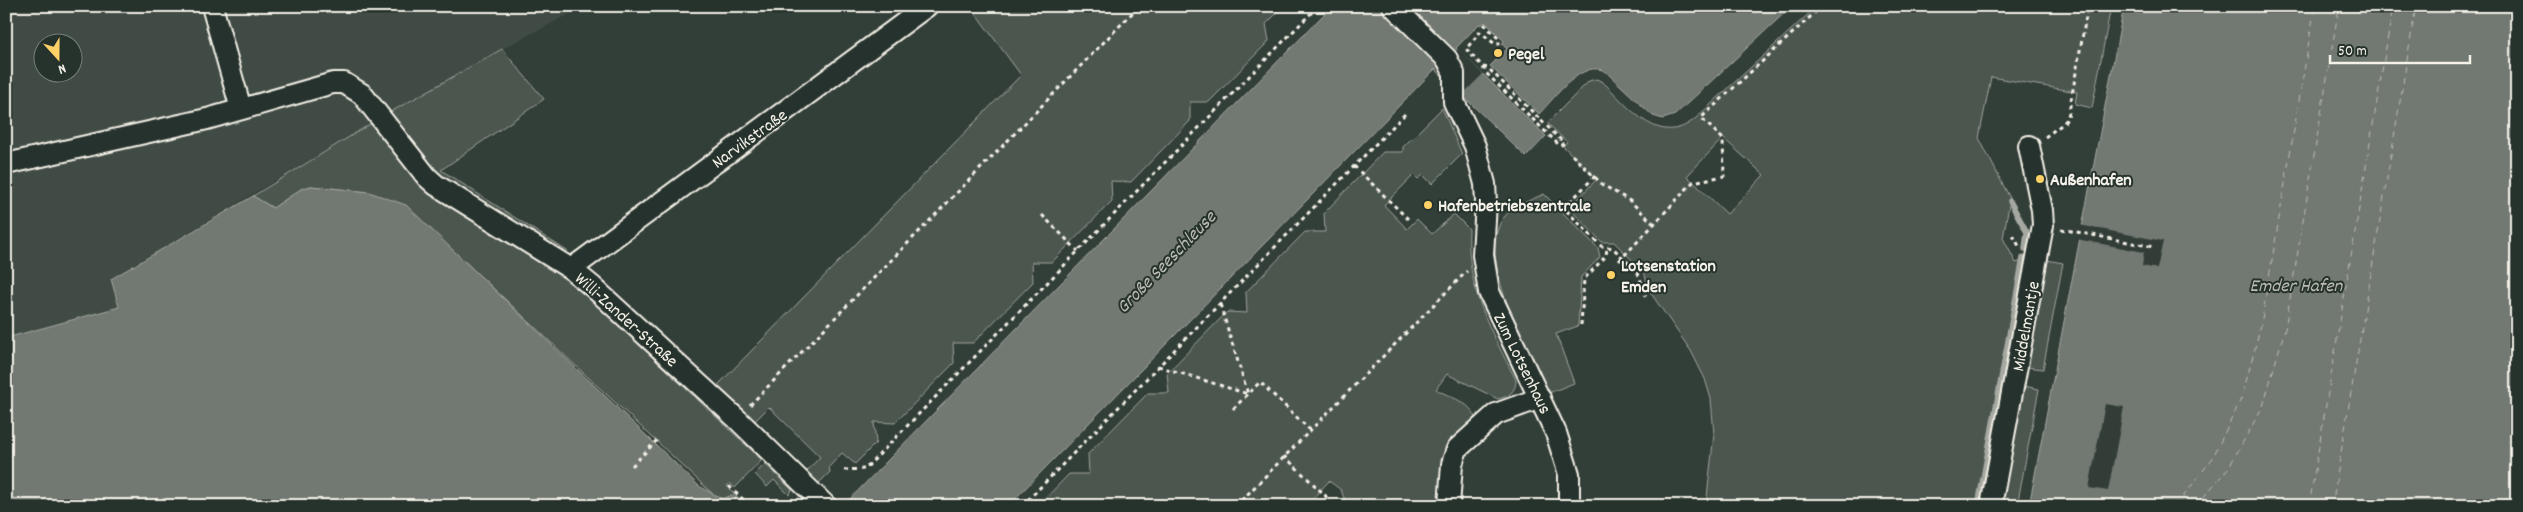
<svg xmlns="http://www.w3.org/2000/svg" width="2523" height="512" font-family="Dekko,sans-serif">
  <style>
    .built { fill: #404b44; fill-rule: evenodd }
    .green { fill: #4c564f; stroke: #a0a49c; fill-rule: evenodd }
    .water { fill: #727972; stroke: #a6a9a1 }
    .pier { fill: #323e38 }
    .lines { fill: none; stroke-linecap: round; stroke-linejoin: round }
    .stream { stroke: #a6a9a1; stroke-width: 5.5 }
    .ferry { stroke: #babbb3; stroke-width: 1; stroke-dasharray: 6 5; stroke-linecap: butt }
    .minor-casing { stroke: #f4f1e8; stroke-width: 24 }
    .path { stroke: #f4f1e8; stroke-width: 3; stroke-dasharray: 4 4; stroke-linecap: butt }
    .minor { stroke: #26332d; stroke-width: 20 }
    .path-bridge { stroke: #f4f1e8; stroke-width: 3; stroke-dasharray: 4 4; stroke-linecap: butt }
    .poi-dot { fill: #ffd166; stroke: #26332d; stroke-width: 2 }
    .labels { text-anchor: middle; stroke-width: 4; stroke-linejoin: round; paint-order: stroke }
    .poi-label { font-size: 18px; font-weight: bold; fill: #f4f1e8; stroke: #26332d; text-anchor: start }
    .street-label { font-size: 18px; fill: #f4f1e8; stroke: #26332d }
    .water-label { font-size: 19px; font-style: italic; fill: #babbb3; stroke: #26332d }
  </style>
  <rect width="100%" height="100%" fill="#323e38"/>
  <filter id="ink" filterUnits="userSpaceOnUse"><feTurbulence type="fractalNoise" baseFrequency=".02" numOctaves="2"/><feDisplacementMap in="SourceGraphic" scale="10" xChannelSelector="R" yChannelSelector="G"/><feConvolveMatrix kernelMatrix="1 2 1 2 8 2 1 2 1" color-interpolation-filters="sRGB"/></filter>
  <g filter="url(#ink)">
    <!-- built -->
    <path class="built" d="M6 6H585L502 49 380 118 111 279 119 307 6 338ZM42 42H72V72H42Z"/>
    <!-- green -->
    <path class="green" d="M970 6H1277L1279 11 1266 24 1269 41 1209 102H1190V121L1131 182 1111 181 1112 201 1052 262H1032L1033 282 973 343H953L954 363 895 423 874 422 876 443 855 464 842 453 829 467 830 472 818 484 806 472 820 457 769 407 754 422 716 387 1021 75Z
      M1817 6H2111L2092 108 2075 104 2077 92 1991 77 1979 138 2029 235 2027 249 2023 248 2026 235 2009 205 2003 238 2016 263 2025 260 1980 506H1706L1714 434 1711 399 1705 379 1691 351 1650 292 1644 272 1614 242H1602L1569 208 1597 179 1563 146 1567 142 1547 123 1589 81 1596 79 1602 81C1628 106 1659 150 1696 118ZM1723 138 1764 175 1727 214 1687 176Z
      M502 49 544 99 441 170 567 251 588 297 762 460 735 488 730 483 727 486 735 494C728 499 723 499 716 497L461 258 369 192 311 186 301 189 273 208 253 196 380 118Z
      M1442 108 1462 154 1432 184 1423 175 1418 179 1414 175 1384 205 1407 229 1417 219 1432 234 1454 214 1469 229C1466 289 1490 329 1516 380 1516 391 1509 397 1498 399L1447 374 1436 389C1448 397 1473 402 1475 419L1441 506H1347L1341 490 1329 481 1306 506H1038L1069 474H1089L1088 454 1148 393H1169L1167 373 1227 312 1247 313 1246 292 1305 232H1325L1324 213 1383 152H1403V147Z
      M1544 194 1598 248 1600 257 1581 277 1578 326 1556 334 1574 383 1549 393C1530 354 1476 262 1502 220 1510 207 1531 200 1544 194Z
      M2047 260 2063 263 2043 369 2027 367Z
      M2024 386 2039 389 2017 506 2001 504Z
      M765 464 792 490 789 495 774 480 767 487 755 474Z"/>
    <!-- water -->
    <path class="water" d="M1332 6H1792L1675 115 1663 119 1653 116 1606 72C1583 57 1554 99 1539 114L1490 66 1507 49 1502 44 1504 41 1485 22 1481 25 1479 24 1456 48 1546 136 1526 157 1435 69 1008 506H843Z
      M2124 6H2517V506H2029Z
      M311 186 369 192 406 205 699 486 722 499 735 494 746 506H6V338L119 307 111 279 253 196 273 208 301 189Z"/>
    <!-- pier -->
    <path class="pier" d="M1379 6H1407L1454 53 1458 49 1483 74 1462 95 1437 70 1440 67Z
      M2079 225 2163 241 2157 269 2142 266 2144 252 2076 239Z
      M2105 404 2124 407 2108 491 2089 488Z"/>
    <g class="lines">
      <!-- stream -->
      <path class="stream" d="M2010 201 2027 232 2025 249
        M1978 506 2023 258"/>
      <!-- ferry -->
      <path class="ferry" d="M2176 506 2212 459 2242 397 2261 325 2315 6
        M2196 506 2229 467 2263 406 2285 329 2339 6
        M2309 506 2393 6
        M2332 506 2416 6"/>
      <!-- minor casing -->
      <g class="minor-casing">
        <path id="minor" d="M212 6 241 109
          M1393 6 1447 59 1454 73V102L1475 146 1485 184 1486 202 1483 255 1489 292 1556 433 1569 474V506
          M6 164 207 119 333 83H344L362 94 427 177 436 185 571 269 593 287 737 419 826 506
          M571 269 927 6
          M1449 506 1452 464 1457 449 1496 414 1540 398
          M1991 506 2043 225 2042 210 2029 146"/>
      </g>
      <!-- path -->
      <path class="path" d="M1483 67 1488 68 1562 141 1564 143 1560 146 1485 72 1483 67 1466 49 1480 32 1495 44H1499V39L1484 24
        M2045 137 2064 123 2068 117 2088 6
        M1572 155 1603 185 1630 201 1654 224
        M1354 166 1408 219
        M1595 176 1564 208 1601 246 1613 248 1638 273 1646 296
        M1042 215 1078 251
        M2061 229 2154 247
        M2013 235 2019 246
        M1642 237 1693 182 1724 176 1723 139 1701 118 1822 6
        M1581 325 1584 279 1606 256 1607 247
        M1158 366 1248 394 1220 304
        M750 405 1139 6
        M1233 409 1260 382 1310 430
        M1284 456 1325 495 1332 506
        M632 466 659 438
        M844 470 865 469 1317 7
        M729 486 750 506
        M1022 506 1406 113
        M1236 506 1467 271"/>
      <!-- minor -->
      <use href="#minor" class="minor"/>
      <!-- path-bridge -->
      <path class="path-bridge" d="M1619 261 1642 237"/>
    </g>
  </g>
  <!-- markers -->
  <g class="poi-dot">
    <circle cx="1498" cy="53" r="5"/>
    <circle cx="2040" cy="179" r="5"/>
    <circle cx="1428" cy="205" r="5"/>
    <circle cx="1611" cy="275" r="5"/>
  </g>
  <g class="labels">
    <!-- poi labels -->
    <g class="poi-label">
      <text x="1508" y="59">Pegel</text>
      <text x="2050" y="185">Außenhafen</text>
      <text x="1438" y="211">Hafenbetriebszentrale</text>
      <text x="1621" y="271">Lotsenstation<tspan x="1621" dy="21">Emden</tspan></text>
    </g>
    <!-- street labels -->
    <g class="street-label">
      <text transform="translate(749 138) rotate(-36)" y="6">Narvikstraße</text>
      <text transform="translate(627 319) rotate(42)" y="6">Willi-Zander-Straße</text>
      <text transform="translate(2025 326) rotate(-80)" y="6">Middelmantje</text>
      <text transform="translate(1523 363) rotate(64)" y="6">Zum Lotsenhaus</text>
    </g>
    <!-- water labels -->
    <g class="water-label">
      <text transform="translate(1165 261) rotate(-46)" y="7">Große Seeschleuse</text>
      <text x="2296" y="291">Emder Hafen</text>
    </g>
  </g>
  <!-- margin -->
  <rect width="2523" height="512" fill="none" stroke="#26332d" stroke-width="25"/>
  <rect x="12" y="12" width="2498" height="487" fill="none" stroke="#f4f1e8" stroke-width="2" filter="url(#ink)"/>
  <!-- north arrow -->
  <g transform="translate(58 58) rotate(159)"><circle r="24" fill="#26332d" stroke="#787f78"/>
  <path d="M0-4L9 19L0 12L-9 19Z" fill="#ffd166"/>
  <text y="-8" font-size="14" font-weight="bold" text-anchor="middle" fill="#f4f1e8">N</text>
  </g>
  <!-- scale -->
  <path d="M2330 55v8h140v-8" fill="none" stroke="#f4f1e8" stroke-width="2.5"/>
  <text x="2338" y="55" font-size="15" fill="#f4f1e8" stroke="#26332d" stroke-width="4" paint-order="stroke">50 m</text>
</svg>
